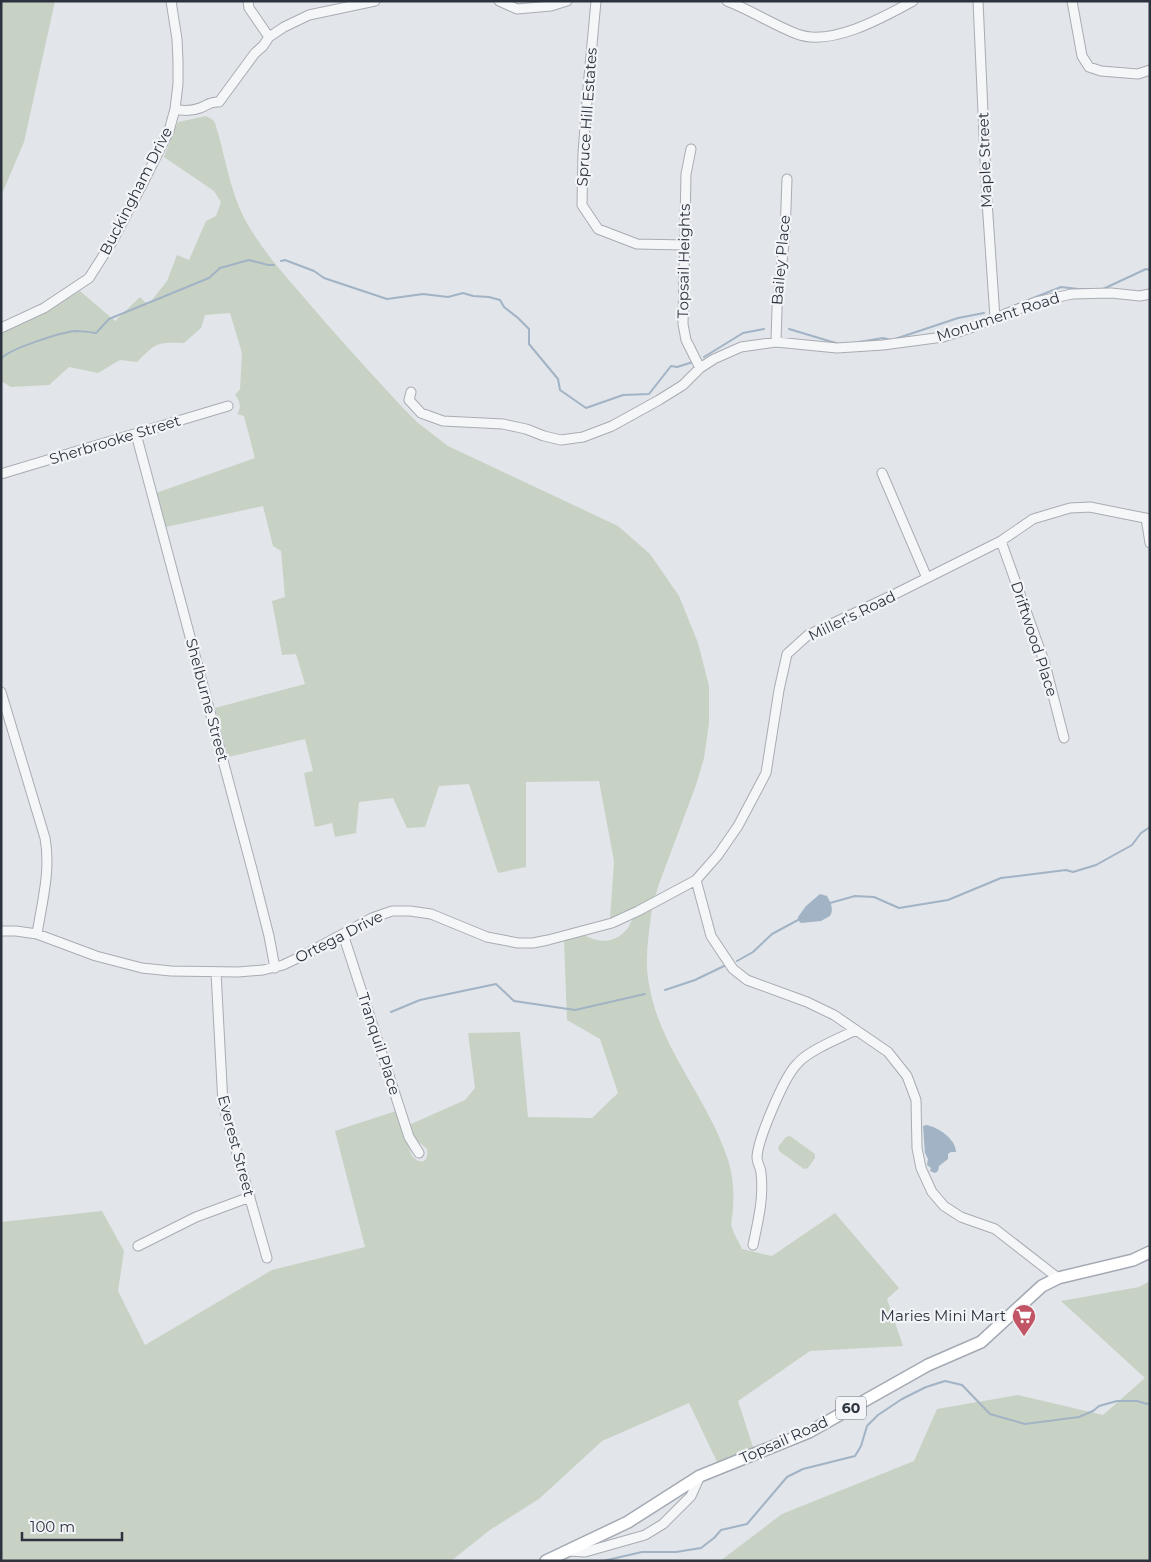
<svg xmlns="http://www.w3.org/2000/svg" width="1151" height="1562" font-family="Montserrat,sans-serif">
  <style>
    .green { fill: #c8d2c4 }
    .water { fill: #a1b3c5 }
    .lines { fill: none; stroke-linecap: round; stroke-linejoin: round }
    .stream { stroke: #a1b3c5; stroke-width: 2 }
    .minor-casing { stroke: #a8acb3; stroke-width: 11 }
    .major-casing { stroke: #a3aab4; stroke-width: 14 }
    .minor { stroke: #f5f6f8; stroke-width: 9 }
    .major { stroke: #fff; stroke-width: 11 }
    .labels { text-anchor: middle; stroke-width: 4.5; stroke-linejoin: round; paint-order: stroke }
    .shield { fill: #f2f4f7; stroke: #676d76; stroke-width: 1 }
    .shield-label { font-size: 14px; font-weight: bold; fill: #2c333f }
    .street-label { font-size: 15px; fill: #2c333f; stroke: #f2f4f7 }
    .poi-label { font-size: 15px; fill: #2c333f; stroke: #f2f4f7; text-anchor: end }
  </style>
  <rect width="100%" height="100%" fill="#e2e5e9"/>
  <!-- green -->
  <path class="green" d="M1 1H55L24 142 1 196Z
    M206 116 213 120 215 123C225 154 229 188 244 218 259 246 280 270 301 294 334 333 368 370 403 408L418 423 448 446 618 526 650 554 679 596 698 643 709 686V723L704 758 696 785 659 884 654 900 610 919 614 861 599 781 526 782V867L498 873 469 784 439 786 425 827 407 828 393 798 359 802 356 833 335 837 332 823 315 827 304 773 313 771 305 739 228 757 215 708 305 684 296 654 282 655 272 601 285 597 281 551 273 546 263 506 166 527 156 493 255 458 244 416 237 414C242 407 240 401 235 395L240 389 242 353 230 313 205 315 201 328 184 343C156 342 156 343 137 362L120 360 98 373 69 367 49 385 11 387 1 381V334L44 312 80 291 115 321 140 297 148 305 167 281 177 255 189 260 206 221 216 216 221 202 214 191 164 157 178 122Z
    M652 908C649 933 644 959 649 984 659 1047 707 1097 727 1157 733 1173 734 1191 733 1209 733 1215 730 1222 732 1228 734 1235 739 1242 742 1249L772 1256 835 1213 899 1288 887 1299 903 1346 810 1351 738 1401 755 1453 719 1466 689 1403 602 1441 539 1499 490 1530 451 1561H1V1222L102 1211 124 1251 118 1291 145 1345 272 1270 365 1247 335 1131 396 1111 412 1156C421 1166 429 1162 427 1149L414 1138 409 1125 465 1100 475 1088 468 1033 520 1032 528 1117 592 1118 618 1093 600 1039 567 1020 564 940 584 935C600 944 616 943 628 928 630 925 631 920 634 918 638 914 646 911 652 908Z
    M790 1136 815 1154V1158L808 1168 804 1169 779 1151 778 1147 786 1137Z
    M1150 1281V1561H720L782 1514 914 1461 937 1409 1018 1395 1103 1415 1145 1378 1061 1301 1139 1287Z"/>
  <!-- water -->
  <path class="water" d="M820 894 827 896C831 903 834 909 830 916L821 921 801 923 798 920V917L806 906Z
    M926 1125C938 1127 956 1139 956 1152H951L948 1154V1159L939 1166 938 1171 935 1173 930 1171 931 1168 927 1165 928 1159 925 1153 923 1126Z"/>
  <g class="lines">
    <!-- stream -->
    <path class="stream" d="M281 261 285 260 314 271 324 278 387 299 423 294 448 297 463 293 473 296 489 297 500 300 504 307 518 318 529 329V344L558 379 560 390 586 408 623 395 649 394 671 366 677 367 693 362
      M1003 310 1061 287 1078 289H1103L1146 269 1150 270
      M789 329 839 344
      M895 339 958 318 984 313
      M859 342 883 338 891 340
      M704 357 743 333 764 329
      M1 359C8 349 62 332 76 331 82 331 89 332 96 333L109 319 209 278 220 268 249 260 268 265H274
      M830 903 855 896 874 897 899 908 948 900 1001 878 1066 870 1073 872 1096 865 1132 845 1141 833 1150 827
      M737 961 753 952 772 934 798 920
      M665 990 695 980 724 966
      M391 1012 420 1000 496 984 514 1001 575 1010 645 994
      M603 1561 642 1552H676L701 1548 714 1538 721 1530 747 1524 787 1477 803 1469 855 1456 861 1446 867 1426 878 1415 902 1399 926 1387 945 1381 962 1385 990 1414 1025 1424 1079 1417 1093 1411 1099 1406 1117 1401H1137L1147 1404 1150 1403"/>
    <!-- minor casing -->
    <g class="minor-casing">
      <path id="minor" d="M248 1 249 8 269 37
        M499 1 517 9 551 6 567 1
        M596 1 588 88 583 153 582 205 598 229 637 244 685 245
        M727 1C751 10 773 25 797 34 831 47 884 17 913 1
        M978 1 987 201 995 318
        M1072 1 1082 56 1089 67 1101 71 1138 74 1150 70
        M175 109C183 111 192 111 200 108 208 105 210 101 219 102L255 53 263 46 269 37 284 27 309 15 375 1
        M691 149 686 174 683 324 686 340 700 368
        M1 328 44 308 89 278 112 242 143 183 169 131 175 109 178 84V61L177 39 171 1
        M776 342 777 308 785 234 787 179
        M411 392 409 400 421 413 443 421 503 424 526 429 544 436 561 440 583 437 612 426 659 400 683 385 700 368 714 359 741 347 776 342 837 348 883 345 943 337 973 327 1036 302 1072 294 1111 293 1140 296 1150 294
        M136 434 253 873 269 936 275 968
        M882 473 927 578
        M1 474 228 406
        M1146 518 1150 543
        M1001 541 1045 664 1064 738
        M1 692 45 838C51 870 42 902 37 934
        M696 880 711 936 733 969 747 980 807 1002 834 1015 888 1052 907 1076 916 1100 917 1148 921 1168 932 1192 944 1206 961 1217 995 1229 1058 1278
        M1 931H16L37 934 96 956 142 968 171 971 238 972 263 970 283 965 304 955 372 918 392 911H410L431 914 487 937 518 943H533L548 940 612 923 638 911 696 880 718 855 738 826 766 773 779 690 787 654 808 635 897 593 1001 541 1033 519 1070 508 1090 507 1150 519
        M343 934 409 1137 419 1153
        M216 972 223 1104 267 1258
        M753 1245C758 1221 764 1198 761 1173 761 1168 757 1163 757 1158 757 1141 784 1077 797 1064 809 1050 840 1038 856 1030
        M138 1246 196 1217 250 1197
        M569 1551 585 1552 645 1535 663 1524 691 1496 700 1476"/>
    </g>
    <!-- major casing -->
    <g class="major-casing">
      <path id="major" d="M546 1561 628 1522 700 1476 809 1432 928 1365 981 1342 1042 1286 1058 1278 1133 1260 1150 1252"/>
    </g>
    <!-- minor -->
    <use href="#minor" class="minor"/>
    <!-- major -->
    <use href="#major" class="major"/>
  </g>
  <!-- icons -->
  <defs>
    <g id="supermarket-pin" transform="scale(1.25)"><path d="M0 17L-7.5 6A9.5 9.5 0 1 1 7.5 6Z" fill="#c15465" stroke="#f2f4f7"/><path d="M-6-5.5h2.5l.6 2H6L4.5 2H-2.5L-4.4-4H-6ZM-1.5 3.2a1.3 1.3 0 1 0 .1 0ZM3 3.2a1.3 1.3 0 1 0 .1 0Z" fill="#fff"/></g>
  </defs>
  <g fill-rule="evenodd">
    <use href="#supermarket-pin" x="1024" y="1316"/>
  </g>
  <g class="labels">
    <!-- shield labels -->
    <rect class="shield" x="836" y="1396.5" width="30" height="23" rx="4"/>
    <g class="shield-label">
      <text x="851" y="1413">60</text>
    </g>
    <!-- street labels -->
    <g class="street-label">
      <text transform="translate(587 117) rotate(-86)" y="5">Spruce Hill Estates</text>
      <text transform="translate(985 160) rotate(-92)" y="5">Maple Street</text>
      <text transform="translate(136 191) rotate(-63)" y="5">Buckingham Drive</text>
      <text transform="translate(781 260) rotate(-85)" y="5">Bailey Place</text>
      <text transform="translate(684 261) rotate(-89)" y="5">Topsail Heights</text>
      <text transform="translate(998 317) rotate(-18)" y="5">Monument Road</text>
      <text transform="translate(115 440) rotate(-17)" y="5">Sherbrooke Street</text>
      <text transform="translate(852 616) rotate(-26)" y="5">Miller's Road</text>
      <text transform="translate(1034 639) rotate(72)" y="5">Driftwood Place</text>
      <text transform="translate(207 700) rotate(75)" y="5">Shelburne Street</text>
      <text transform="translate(339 937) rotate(-27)" y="5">Ortega Drive</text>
      <text transform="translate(379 1044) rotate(72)" y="5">Tranquil Place</text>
      <text transform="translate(236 1146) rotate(75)" y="5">Everest Street</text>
      <text transform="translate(784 1440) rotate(-24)" y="5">Topsail Road</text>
    </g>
    <!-- poi labels -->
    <g class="poi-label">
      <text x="1006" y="1321">Maries Mini Mart</text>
    </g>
  </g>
  <!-- border -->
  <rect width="1151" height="1562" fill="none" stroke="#2c333f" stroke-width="5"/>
  <!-- scale -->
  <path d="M22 1532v8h100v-8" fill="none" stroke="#2c333f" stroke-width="2.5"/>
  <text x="30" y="1532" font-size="15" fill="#2c333f" stroke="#f2f4f7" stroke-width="4" paint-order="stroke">100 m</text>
</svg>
